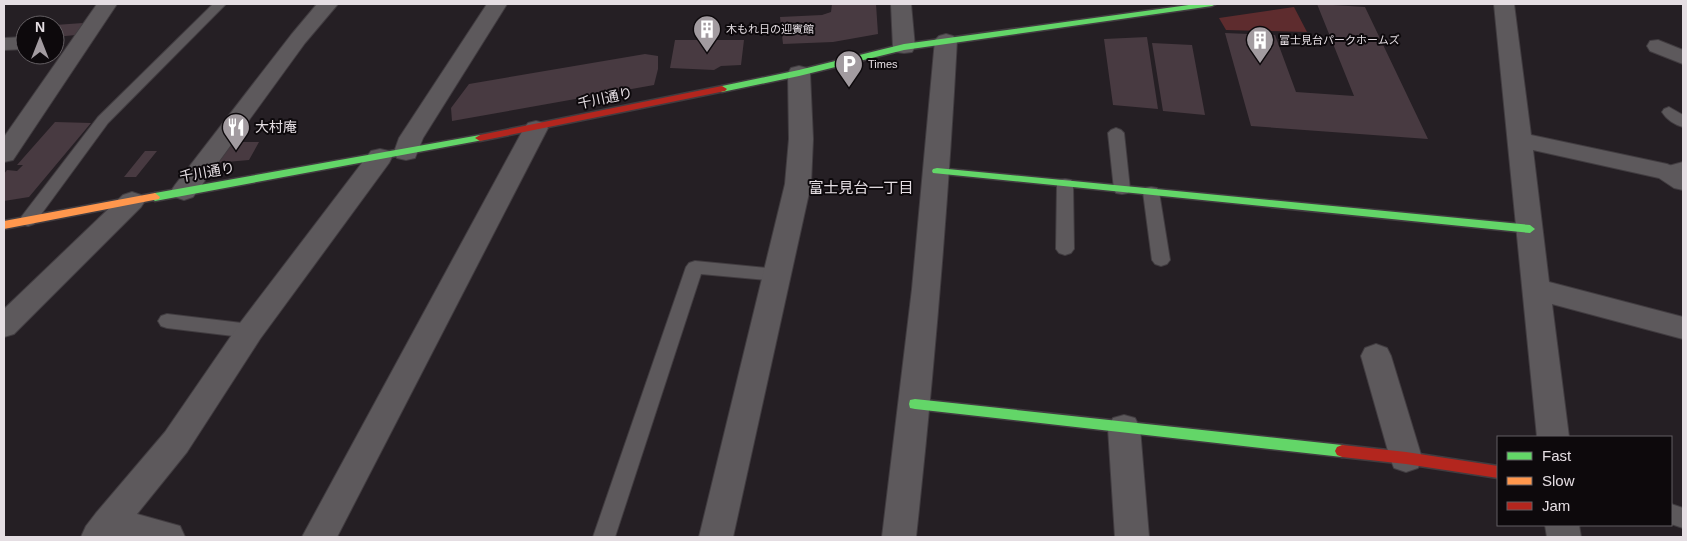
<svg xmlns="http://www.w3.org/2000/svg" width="1687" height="541" font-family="Helvetica,'Noto Sans JP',sans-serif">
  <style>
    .green { fill: #5e2c2e }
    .building { fill: #483a41 }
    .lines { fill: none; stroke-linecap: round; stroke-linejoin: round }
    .lane-casing { stroke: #413c40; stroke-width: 2 }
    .street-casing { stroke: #413c40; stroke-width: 2 }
    .fast-casing { stroke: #413c40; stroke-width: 3 }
    .slow-casing { stroke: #413c40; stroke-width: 3 }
    .jam-casing { stroke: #413c40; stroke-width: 3 }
    .lane { fill: #5d595c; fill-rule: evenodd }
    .street { fill: #5d595c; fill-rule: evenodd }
    .fast { fill: #63d668; fill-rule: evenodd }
    .slow { fill: #ff974d; fill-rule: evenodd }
    .jam { fill: #b3261e; fill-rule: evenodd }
    .labels { text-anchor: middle; stroke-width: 4; stroke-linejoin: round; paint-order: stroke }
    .far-poi-label { font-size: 11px; fill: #e5dee3; stroke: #0d090c; text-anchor: start }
    .street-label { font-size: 14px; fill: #e5dee3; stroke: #0d090c }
    .poi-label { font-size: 14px; fill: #e5dee3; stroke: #0d090c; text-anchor: start }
    .neighbourhood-label { font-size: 15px; fill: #e5dee3; stroke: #0d090c }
  </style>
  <rect width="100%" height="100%" fill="#251f24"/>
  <!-- green -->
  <path class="green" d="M1294 7 1307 32 1226 30 1219 18Z"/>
  <!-- building -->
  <path class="building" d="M832 4H876L878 34 833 42 783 44 780 17 822 15 831 12Z
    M1317 4 1365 7 1428 139 1251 126 1225 33 1275 35 1296 92 1354 96Z
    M83 23 76 35 55 37V25Z
    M1147 37 1158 109 1113 105 1104 39Z
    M675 40H744L741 65 721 66 714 70 670 68Z
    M1152 43 1192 45 1205 115 1163 111Z
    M645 54 658 56V69L654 85 452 121 451 108 469 84Z
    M55 122 91 123 29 197 4 201V174L7 170 17 171 23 165H17Z
    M228 142H259L249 160 215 163Z
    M145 151H157L136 177H124Z"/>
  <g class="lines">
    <!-- lane casing -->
    <g class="lane-casing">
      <path id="lane" d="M213 4H226L108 123 34 224 28 226 22 224 20 220 22 216 98 117Z
        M1669 107 1683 115V127C1675 125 1666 119 1662 112L1664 109Z
        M1116 128 1121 130 1124 133 1130 189 1128 193 1122 194 1116 193 1114 189 1108 133 1111 130Z
        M1683 162V172L1667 177 1661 176 1659 172 1661 168Z
        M1065 179 1071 180 1073 184 1074 249 1071 253 1065 255 1059 253 1056 249 1057 184 1059 180Z
        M1151 187 1157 188 1159 192 1170 260 1167 264 1161 266 1155 264 1152 260 1143 192 1145 188Z
        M695 261 778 269 784 270 787 275 784 280 778 281 701 274 615 537H593L686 267 689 263Z
        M167 314 250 324 257 326 259 331 257 336 250 338 167 328 161 326 158 321 161 316Z
        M1671 504 1683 508V528L1671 524Z"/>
    </g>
    <!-- street casing -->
    <g class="street-casing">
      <path id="street" d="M97 4H117L13 160 4 162V137Z
        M317 4H338L305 43 193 197 184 200 175 197 171 191 175 185 291 35Z
        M487 4H507L423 138 415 158 406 160 397 158 394 152 399 138Z
        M891 4H911L915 47 912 52 904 53 896 52 893 47Z
        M1494 4H1514L1531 135 1667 164 1683 171V190L1674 188 1659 178 1533 150 1549 282 1683 317V339L1552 304 1569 437H1537Z
        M946 34 953 36 957 40C948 206 934 372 916 537H882L912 289 935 40 939 36Z
        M25 37V49L4 50V38Z
        M1658 40 1683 50V64L1650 51 1647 46 1650 41Z
        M799 66 807 68 810 73 813 139 811 184 733 537H699L785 184 789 139 788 73 791 68Z
        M536 121 544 123 548 128 337 537H302L524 128 528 123Z
        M380 149 389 151 392 157 389 163 260 339 187 452 137 514 180 526 185 537H81L86 526 96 513 165 432 240 323 371 151Z
        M132 192 141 195 145 201 141 207 14 334 4 337V309L123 195Z
        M1376 344 1387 348 1391 356 1422 458 1418 468 1406 472 1394 468 1390 458 1361 356 1365 348Z
        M1124 415 1135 418 1140 428 1149 537H1115L1108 428 1113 418Z
        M1545 525H1579L1581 537H1547Z"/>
    </g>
    <!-- fast casing -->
    <g class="fast-casing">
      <path id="fast" d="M1196 4H1216L1212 6 904 50 799 76 722 92 717 89 722 86 799 70 904 44Z
        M480 135 483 136 485 138 483 140 155 201 150 197 155 193Z
        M937 168 1530 225 1535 229 1530 233 933 173 932 171 933 169Z
        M915 399 1342 445 1347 447 1349 451 1347 455 1342 457 915 409 910 408 909 404 910 400Z"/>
    </g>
    <!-- slow casing -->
    <g class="slow-casing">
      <path id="slow" d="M155 193 160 197 159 199 4 229V221Z"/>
    </g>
    <!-- jam casing -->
    <g class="jam-casing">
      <path id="jam" d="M722 86 727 89 725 91 480 141 475 138 480 135Z
        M1342 445 1406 452 1498 466V478L1406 464 1342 457 1337 455 1335 451 1337 447Z"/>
    </g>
    <!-- lane -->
    <use href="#lane" class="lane"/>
    <!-- street -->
    <use href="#street" class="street"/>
    <!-- fast -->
    <use href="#fast" class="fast"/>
    <!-- slow -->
    <use href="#slow" class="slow"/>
    <!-- jam -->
    <use href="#jam" class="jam"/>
  </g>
  <!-- icons -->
  <defs>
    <g id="building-pin" transform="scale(1.4375)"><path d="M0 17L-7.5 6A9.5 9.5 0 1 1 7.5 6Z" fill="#a29ba0" stroke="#0d090c"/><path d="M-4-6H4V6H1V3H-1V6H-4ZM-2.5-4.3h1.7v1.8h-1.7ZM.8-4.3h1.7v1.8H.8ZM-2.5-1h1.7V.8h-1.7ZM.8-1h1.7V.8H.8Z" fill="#fff"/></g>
    <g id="parking-pin" transform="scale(1.4375)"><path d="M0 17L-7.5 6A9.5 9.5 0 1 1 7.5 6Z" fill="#a29ba0" stroke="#0d090c"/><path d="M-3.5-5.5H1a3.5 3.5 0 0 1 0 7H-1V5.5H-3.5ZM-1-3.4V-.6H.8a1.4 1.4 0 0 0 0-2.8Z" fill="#fff"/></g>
    <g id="restaurant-pin" transform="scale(1.4375)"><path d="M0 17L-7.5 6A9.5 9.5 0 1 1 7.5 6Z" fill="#a29ba0" stroke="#0d090c"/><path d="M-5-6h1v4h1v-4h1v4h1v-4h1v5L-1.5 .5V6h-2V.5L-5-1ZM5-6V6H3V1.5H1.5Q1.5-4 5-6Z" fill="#fff"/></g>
  </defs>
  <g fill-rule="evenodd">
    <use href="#building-pin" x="707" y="29"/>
    <use href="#building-pin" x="1260" y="40"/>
    <use href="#parking-pin" x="849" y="64"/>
    <use href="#restaurant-pin" x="236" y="127"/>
  </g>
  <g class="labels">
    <!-- far-poi labels -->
    <g class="far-poi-label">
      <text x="726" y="33">木もれ日の迎賓館</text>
      <text x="1279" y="44">富士見台パークホームズ</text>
      <text x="868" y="68">Times</text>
    </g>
    <!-- street labels -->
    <g class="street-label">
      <text transform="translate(605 98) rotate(-12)" y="5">千川通り</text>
      <text transform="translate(207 172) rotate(-10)" y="5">千川通り</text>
    </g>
    <!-- poi labels -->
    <g class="poi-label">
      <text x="255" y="132">大村庵</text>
    </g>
    <!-- neighbourhood labels -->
    <g class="neighbourhood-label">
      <text x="861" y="193">富士見台一丁目</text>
    </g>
  </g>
  <!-- border -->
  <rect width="1687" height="541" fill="none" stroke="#e5dee3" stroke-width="10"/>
  <!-- legend -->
  <rect x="1497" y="436" width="175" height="90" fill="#0d090c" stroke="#635e62"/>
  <rect x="1507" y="452" width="25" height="8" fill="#63d668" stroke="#635e62"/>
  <text x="1542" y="461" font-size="15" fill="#e5dee3">Fast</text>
  <rect x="1507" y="477" width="25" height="8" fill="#ff974d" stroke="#635e62"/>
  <text x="1542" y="486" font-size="15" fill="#e5dee3">Slow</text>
  <rect x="1507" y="502" width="25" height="8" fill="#b3261e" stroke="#635e62"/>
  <text x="1542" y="511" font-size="15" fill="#e5dee3">Jam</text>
  <!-- north arrow -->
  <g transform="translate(40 40)"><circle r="24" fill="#0d090c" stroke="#635e62"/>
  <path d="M0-4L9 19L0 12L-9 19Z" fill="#a29ba0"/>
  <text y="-8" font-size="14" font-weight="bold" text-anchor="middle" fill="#e5dee3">N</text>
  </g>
</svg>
